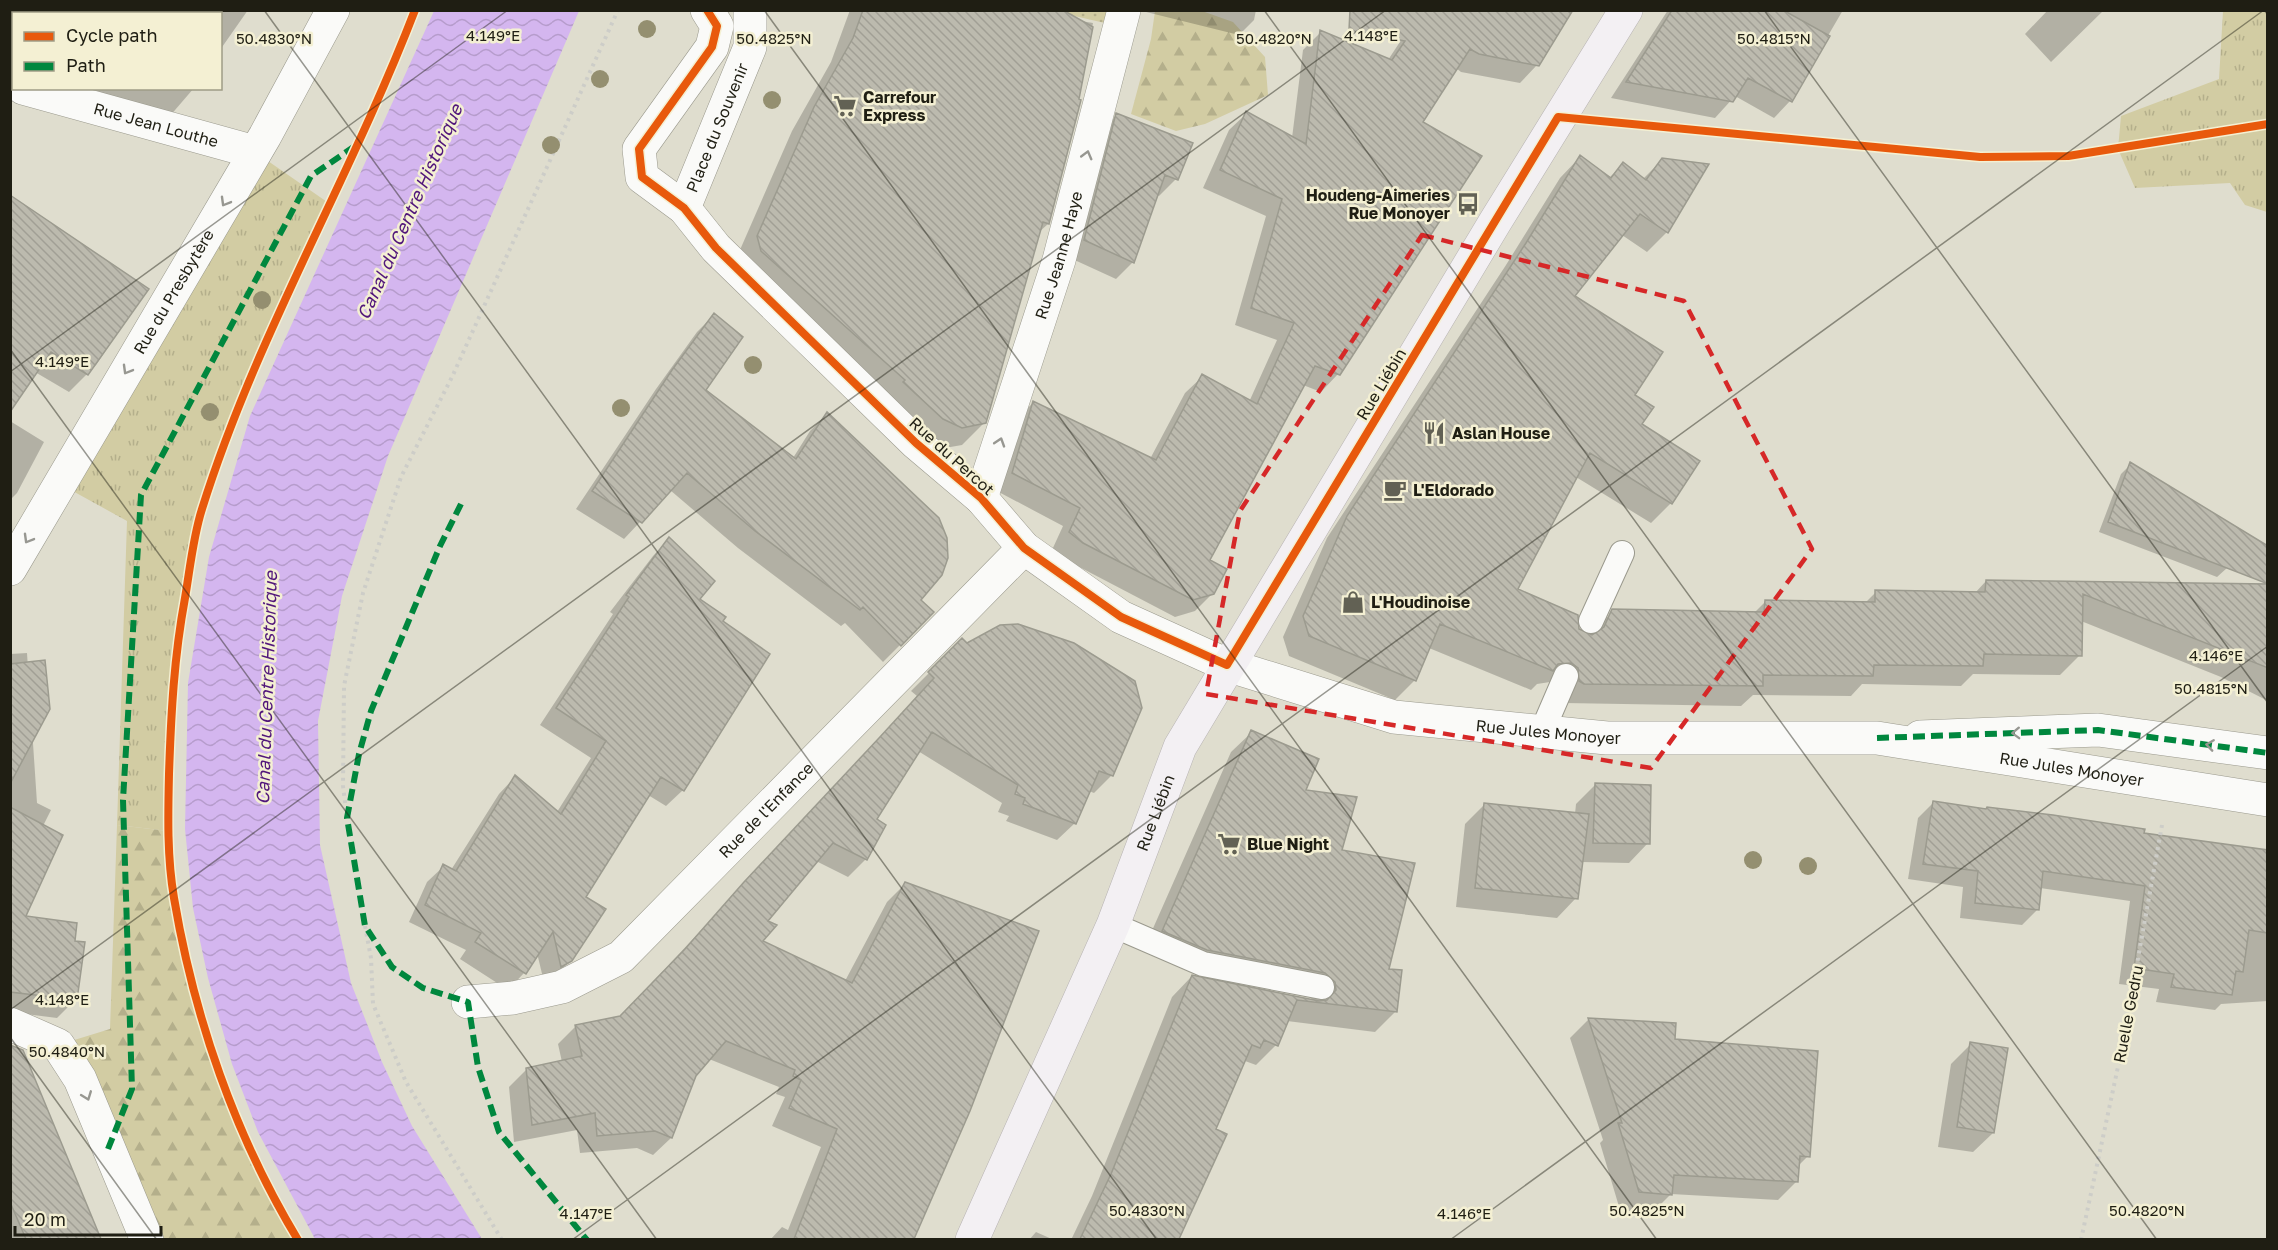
<svg xmlns="http://www.w3.org/2000/svg" width="2278" height="1250" font-family="'Golos Text',sans-serif">
  <style>
    .grass { fill: url(#grass-tufts) }
    .forest { fill: url(#forest-firs) }
    .park { fill: url(#park-dots) }
    .water { fill: url(#water-waves) }
    .shadow { fill: #0003 }
    .building { fill: url(#building-back-hatch); stroke: #9c9b8f; stroke-width: 1.5 }
    .lines { fill: none; stroke-linecap: round; stroke-linejoin: round }
    .service-casing { stroke: #9a998d; stroke-width: 26 }
    .minor-casing { stroke: #9a998d; stroke-width: 34 }
    .tertiary-casing { stroke: #9a998d; stroke-width: 34 }
    .primary-casing { stroke: #b7b3b3; stroke-width: 34 }
    .path { stroke: #cdcdc8; stroke-width: 4; stroke-dasharray: 3 4.5; stroke-linecap: butt }
    .service { stroke: #fafaf8; stroke-width: 24 }
    .minor { stroke: #fafaf8; stroke-width: 33 }
    .tertiary { stroke: #fafaf8; stroke-width: 33 }
    .primary { stroke: #f3f0f3; stroke-width: 33 }
    .quiet { stroke: #00873e; stroke-width: 6; stroke-dasharray: 12 6; stroke-linecap: butt }
    .cycleway-casing { stroke: #f4f0d3; stroke-width: 11 }
    .cycleway { stroke: #e8590c; stroke-width: 8 }
    .tree { fill: #948f70 }
    .oneway { stroke: #979791 }
    .marked { fill: none; stroke: #d62828; stroke-width: 4.5; stroke-dasharray: 12 8; stroke-linejoin: round }
    .ticks { fill: none; stroke: #1f1e13; stroke-width: 1.5; stroke-opacity: 0.45 }
    .labels { text-anchor: middle; stroke-width: 5; stroke-linejoin: round; paint-order: stroke }
    .poi-label { font-size: 16px; font-weight: bold; fill: #1f1e13; stroke: #f4f0d3; text-anchor: start }
    .street-label { font-size: 16px; fill: #1f1e13; stroke: #f4f0d3 }
    .water-label { font-size: 18px; font-style: italic; fill: #51167b; stroke: #f4f0d3 }
    .ticks-label { font-size: 15px; text-anchor: middle; fill: #1f1e13; stroke: #f4f0d3; stroke-width: 5; stroke-linejoin: round; paint-order: stroke }
  </style>
  <defs>
    <pattern id="grass-tufts" width="24" height="20" patternUnits="userSpaceOnUse" patternTransform="scale(1.5)"><rect width="24" height="20" fill="#d2cca3"/><path d="M3 7l-1-3M5 7V3M7 7l1-3M15 17l-1-3M17 17v-4M19 17l1-3" fill="none" stroke="#b4af8b"/></pattern>
    <pattern id="forest-firs" width="22" height="20" patternUnits="userSpaceOnUse" patternTransform="scale(1.5)"><rect width="22" height="20" fill="#d2cca3"/><path d="M5 1l3.5 6h-7zM16 11l3.5 6h-7z" fill="#b4af8b"/></pattern>
    <pattern id="park-dots" width="8" height="8" patternUnits="userSpaceOnUse" patternTransform="scale(1.5)"><rect width="8" height="8" fill="#d2cca3"/><path d="M2 2h.1M6 6h.1" fill="none" stroke="#b4af8b" stroke-width="1.8" stroke-linecap="round"/></pattern>
    <pattern id="water-waves" width="16" height="10" patternUnits="userSpaceOnUse" patternTransform="scale(1.5)"><rect width="16" height="10" fill="#d4b6ef"/><path d="M0 5q4-4 8 0t8 0" fill="none" stroke="#b69ccc"/></pattern>
    <pattern id="building-back-hatch" width="6" height="6" patternUnits="userSpaceOnUse" patternTransform="scale(1.5)"><rect width="6" height="6" fill="#bcbaae"/><path d="M-1 5l2 2M0 0l6 6M5-1l2 2" fill="none" stroke="#a19f95"/></pattern>
  </defs>
  <rect width="100%" height="100%" fill="#dfddce"/>
  <!-- grass -->
  <path class="grass" d="M2223 11H2267V212L2245 205 2230 183 2135 188 2118 149 2121 116 2219 79Z
    M255 152 330 204 239 405 201 512 178 639 171 703 168 831 117 825 127 521 60 484Z"/>
  <!-- forest -->
  <path class="forest" d="M1155 11H1202L1233 22 1265 57 1268 95 1205 124 1176 131 1131 114 1151 39Z
    M117 825 168 831C180 975 223 1116 298 1239H147L58 1045 110 1029Z"/>
  <!-- park -->
  <path class="park" d="M1053 11H1109V24Z"/>
  <!-- water -->
  <path class="water" d="M434 11H579L388 456 342 596 318 721 320 845 351 983 382 1062 412 1126 482 1239H315L258 1132 232 1064 208 978 193 908 185 829 188 683 209 557 250 416Z"/>
  <!-- shadow -->
  <path class="shadow" d="M10 10H248L220 50V14H14V88H194L163 124 10 88Z
    M850 10H1014L1093 23 1077 100 1079 101 1048 224 1038 233 984 423 962 445 939 449 736 259 792 131 831 62Z
    M1138 10H1256L1254 20 1239 35Z
    M1421 10 1537 65 1520 83 1461 72 1456 68 1420 122 1480 156 1338 374 1321 392 1303 385 1208 561 1213 593 1195 611 1175 617 1066 560 1052 550 1063 526 995 490 1015 420 1033 403 1150 459 1185 393 1203 376 1249 402 1277 340 1235 325 1266 216 1203 188 1229 130 1247 113 1292 138 1303 50 1321 32 1388 60Z
    M1668 10H1843L1790 101 1774 118 1735 96 1715 118 1611 98Z
    M2048 10H2104L2051 62 2025 34Z
    M1117 115 1191 144 1176 179 1159 196 1156 195 1133 262 1116 279 1068 257 1100 132Z
    M1580 157 1609 178 1623 164 1643 179 1662 160 1667 232 1647 252 1622 235 1573 296 1633 396 1640 424 1698 461 1671 503 1651 523 1576 477 1515 590 1590 636 1613 611 1754 613 1765 602 1865 603 1876 592 1975 593 1986 581 2268 585V701L2221 677 2081 621 2080 655 2060 675 1973 674 1961 686 1862 684 1851 696 1753 695 1741 706 1564 703 1550 682 1537 684 1531 690 1429 648 1415 680 1395 700 1289 656 1283 637 1327 538 1506 265 1560 178Z
    M10 198 147 290 96 365 69 392 35 372Z
    M714 315 704 390 793 458 810 431 827 414 918 600 932 613 883 662 845 623 841 626 738 548 670 490 624 539 576 509 656 389 697 332Z
    M10 421 44 442 17 493 10 500Z
    M2131 464 2227 568 2217 577 2099 532 2121 474Z
    M669 539 698 599 683 790 666 806 648 795 584 898 571 960 554 977 544 982 537 953 524 973 508 990 460 959 466 950 409 922 427 882 444 866 451 870 499 794 515 777 557 812 591 758 540 725 613 614 610 612 653 556Z
    M962 640 1112 775 1094 793 1089 791 1075 823 1057 840 1006 821 1009 816 998 812 1002 803 918 751 875 820 884 826 866 859 848 877 816 861 766 922 761 942 845 981 887 902 905 884 969 1111 913 1240H770L782 1227 788 1230 821 1147 772 1126 785 1097 776 1094 779 1087 709 1059 694 1075 671 1138 653 1155 637 1148 580 1153 577 1130 514 1142 509 1087 527 1069 562 1062 558 1044 575 1027 620 1017 862 758 917 696 911 691Z
    M27 653 37 803 51 810 43 826 24 917 74 942 75 1000 57 1018 10 1012V654Z
    M1252 732 1304 791 1341 851 1388 971 1396 1011 1375 1032 1287 1021 1276 1045 1256 1065 1245 1061 1242 1064 1214 1130 1225 1135 1177 1240H1071L1092 1196 1172 997 1192 976 1315 1002 1305 993 1186 970 1143 951 1231 752Z
    M1595 785 1648 843 1629 863 1581 862 1576 898 1557 918 1456 907 1465 824 1485 804 1575 814 1576 804Z
    M1934 802 2268 852V1001L2221 1004 2215 1010 2156 1002 2159 989 2119 984 2130 901 2040 888 2037 910 2022 925 1960 918 1963 887 1908 879 1918 818Z
    M1589 1019 1673 1041 1808 1156 1798 1166 1797 1181 1778 1200 1671 1194 1652 1213 1620 1210 1600 1143 1603 1140 1570 1038Z
    M1971 1044 1993 1133 1973 1152 1938 1147 1951 1064Z
    M10 1069 42 1104 100 1240H10Z
    M1036 1232 1054 1240H1029Z"/>
  <!-- building -->
  <path class="building" d="M863 10H1063L1093 27 1079 99 1081 100 1049 224 1043 222 986 423 962 428 943 419 903 382 905 380 761 251 757 236 814 107 853 38Z
    M1350 10H1573L1539 66 1479 54 1470 49 1423 122 1482 156 1340 375 1315 366 1210 560 1227 569 1214 594 1193 600 1083 543 1069 532 1080 508 1012 473 1033 401 1156 460 1202 374 1257 404 1294 323 1251 308 1282 199 1220 170 1246 111 1306 144 1320 30 1392 60 1405 41 1349 30Z
    M1672 10H1783L1830 36 1792 102 1748 78 1733 102 1626 82Z
    M1116 113 1193 143 1178 180 1165 175 1134 263 1084 240Z
    M1580 155 1611 178 1623 162 1646 180 1662 158 1709 164 1668 233 1640 214 1575 296 1663 352 1635 395 1654 407 1642 424 1700 461 1672 504 1590 453 1518 589 1578 615 1579 629 1592 635 1604 627 1612 609 1764 612 1765 600 1875 602V590L1985 592 1986 580 2268 584V668L2083 594 2082 656 1984 654 1983 666 1874 665 1873 676 1763 675V686L1584 684 1579 681 1578 668 1571 663 1558 664 1553 671 1440 624 1416 681 1309 636 1303 616 1347 516 1526 243Z
    M10 195 149 289 88 375 51 352 10 412Z
    M714 313 743 337 706 390 796 459 827 412 939 518 947 538 948 558 942 575 921 600 934 612 901 646 863 607 860 610 755 531 687 473 642 523 592 491 672 370Z
    M2130 462 2268 546V584L2108 522Z
    M669 537 715 581 700 599 726 617 723 621 770 654 684 791 661 777 586 897 606 909 572 961 561 967 553 932 526 974 475 942 481 933 425 905 443 864 456 871 515 775 561 814 606 741 556 708 629 597 626 595Z
    M1018 624 1074 643 1135 681 1142 708 1113 776 1099 771 1076 824 1023 804 1025 798 1015 794 1018 785 932 732 877 819 886 825 867 860 833 843 768 921 777 925 763 941 852 983 905 882 1039 931 970 1111 914 1239H794L837 1129 789 1108 801 1080 793 1076 795 1070 726 1041 696 1076 672 1138 655 1131 597 1136 595 1113 532 1125 526 1068 582 1056 575 1025 620 1016 685 949 744 882 879 738 934 678 928 672 962 638 967 643 1000 625Z
    M45 660 50 709 10 784V664Z
    M1251 730 1319 759 1306 790 1357 797 1342 850 1415 863 1389 969 1402 970 1397 1012 1297 1000 1278 1046 1264 1040 1260 1048 1252 1045 1216 1129 1227 1134 1179 1239H1080L1111 1174 1192 975 1319 1001 1327 1000 1336 990 1335 982 1325 973 1207 950 1162 931Z
    M1595 783 1651 785 1650 844 1593 843Z
    M1933 801 1986 809 1987 807 2053 815 2145 829 2144 833 2268 850V933L2249 930 2243 972 2236 971 2232 995 2171 987 2174 974 2134 968 2145 886 2043 871 2039 910 1975 903 1978 871 1923 864Z
    M1484 803 1589 814 1578 899 1475 888Z
    M10 807 63 835 26 916 77 923 75 941 85 942 77 1000 10 992Z
    M1588 1018 1676 1023 1675 1039 1818 1051 1810 1157 1800 1156 1798 1182 1674 1175 1672 1195 1639 1192 1618 1123H1622Z
    M1970 1042 2008 1048 1994 1133 1957 1127Z
    M10 1045 23 1050 101 1239H26L10 1202Z"/>
  <g class="lines">
    <!-- service casing -->
    <g class="service-casing">
      <path id="service" d="M1591 621 1622 553
        M1541 734 1566 676
        M1113 925 1203 964 1322 987"/>
    </g>
    <!-- minor casing -->
    <g class="minor-casing">
      <g id="minor">
        <path d="M707 10 717 26 712 47 639 149 642 177 684 208 716 248 916 443 981 498 1024 548 1121 617 1227 665"/>
        <path id="s1" d="M23 88 255 152"/>
        <path id="s2" d="M684 208 750 47V10"/>
        <path id="s3" d="M981 498 1059 260 1124 10"/>
        <path id="s4" d="M10 569 265 136 333 10"/>
        <path d="M1920 737 2098 730 2268 753"/>
        <path id="s5" d="M468 1002 513 998 562 987 621 957 1024 548"/>
        <path d="M10 1024 58 1045 80 1079 147 1240"/>
      </g>
    </g>
    <!-- tertiary casing -->
    <g class="tertiary-casing">
      <g id="tertiary">
        <path id="s6" d="M1227 665 1394 717 1607 738H1877L2268 800"/>
      </g>
    </g>
    <!-- primary casing -->
    <g class="primary-casing">
      <g id="primary">
        <path id="s7" d="M972 1240 1113 925 1180 747 1495 222 1626 10"/>
      </g>
    </g>
    <!-- path -->
    <path class="path" d="M347 818 343 786 344 686 363 593 401 477 452 377 618 10
      M365 926 371 958 373 1004 406 1082 502 1240
      M2081 1240 2122 1048 2162 825"/>
    <!-- service -->
    <use href="#service" class="service"/>
    <!-- minor -->
    <use href="#minor" class="minor"/>
    <!-- tertiary -->
    <use href="#tertiary" class="tertiary"/>
    <!-- primary -->
    <use href="#primary" class="primary"/>
    <!-- quiet -->
    <path class="quiet" d="M461 504 440 546 371 711 359 754 347 818 365 926 392 967 423 988 468 1002 478 1067 499 1132 587 1240
      M1877 738 2098 730 2268 753
      M108 1149 132 1089 123 800 141 495 311 176 355 146"/>
    <!-- cycleway casing -->
    <g class="cycleway-casing">
      <path id="cycleway" d="M707 10 717 26 712 47 639 149 642 177 684 208 716 248 916 443 981 498 1024 548 1121 617 1227 665 1558 117 1980 157 2068 156 2268 124
        M298 1240C235 1136 194 1017 174 898 167 857 168 815 169 774 171 714 174 657 185 598 190 569 193 537 202 509 256 336 350 179 415 10"/>
    </g>
    <!-- cycleway -->
    <use href="#cycleway" class="cycleway"/>
  </g>
  <!-- trees -->
  <g class="tree">
    <circle cx="647" cy="29" r="9"/>
    <circle cx="600" cy="79" r="9"/>
    <circle cx="772" cy="100" r="9"/>
    <circle cx="551" cy="145" r="9"/>
    <circle cx="262" cy="300" r="9"/>
    <circle cx="753" cy="365" r="9"/>
    <circle cx="621" cy="408" r="9"/>
    <circle cx="210" cy="412" r="9"/>
    <circle cx="1753" cy="860" r="9"/>
    <circle cx="1808" cy="866" r="9"/>
  </g>
  <!-- one-way arrows -->
  <defs><path id="oneway-chevron" d="M-2-3.5L2.5 0L-2 3.5" fill="none" stroke-width="1.6" stroke-linecap="round" stroke-linejoin="round" transform="scale(1.5)"/></defs>
  <g class="oneway">
    <use href="#oneway-chevron" transform="translate(1087 155) rotate(-75)"/>
    <use href="#oneway-chevron" transform="translate(225 202) rotate(120)"/>
    <use href="#oneway-chevron" transform="translate(127 370) rotate(120)"/>
    <use href="#oneway-chevron" transform="translate(1000 442) rotate(-72)"/>
    <use href="#oneway-chevron" transform="translate(28 539) rotate(120)"/>
    <use href="#oneway-chevron" transform="translate(2016 733) rotate(178)"/>
    <use href="#oneway-chevron" transform="translate(2210 745) rotate(-172)"/>
    <use href="#oneway-chevron" transform="translate(87 1096) rotate(69)"/>
  </g>
  <!-- marked area -->
  <path class="marked" d="M1422 235 1684 301 1812 549 1651 768 1206 694 1240 511Z"/>
  <!-- ticks -->
  <path class="ticks" d="M264 10 1157 1240M764 10 1657 1240M1264 10 2157 1240M1764 10 2268 703M2264 10 2268 15M10 349 657 1240M10 372 508 10M10 1010 1386 10M10 1037 157 1240M572 1240 2264 10M1450 1240 2268 646"/>
  <!-- icons -->
  <defs>
    <g id="supermarket-bare" transform="scale(1.8)"><path d="M-6-5.5h2.5l.6 2H6L4.5 2H-2.5L-4.4-4H-6ZM-1.5 3.2a1.3 1.3 0 1 0 .1 0ZM3 3.2a1.3 1.3 0 1 0 .1 0Z" fill="#626154" stroke="#f4f0d3" stroke-width="2.5" paint-order="stroke"/></g>
    <g id="bus-bare" transform="scale(1.8)"><path d="M-5-6H5V4H4V6H2V4H-2V6H-4V4H-5ZM-3.5-4V0h7V-4ZM-3.5 1.2v1.5H-2V1.2ZM2 1.2v1.5H3.5V1.2Z" fill="#626154" stroke="#f4f0d3" stroke-width="2.5" paint-order="stroke"/></g>
    <g id="restaurant-bare" transform="scale(1.8)"><path d="M-5-6h1v4h1v-4h1v4h1v-4h1v5L-1.5 .5V6h-2V.5L-5-1ZM5-6V6H3V1.5H1.5Q1.5-4 5-6Z" fill="#626154" stroke="#f4f0d3" stroke-width="2.5" paint-order="stroke"/></g>
    <g id="cafe-bare" transform="scale(1.8)"><path d="M-5.5-4.5H6V0H3Q3 3.5 0 3.5H-2.5Q-5.5 3.5-5.5 0ZM3-3.2v2h1.7v-2ZM-6 4.5H4V6H-6Z" fill="#626154" stroke="#f4f0d3" stroke-width="2.5" paint-order="stroke"/></g>
    <g id="shop-bare" transform="scale(1.8)"><path d="M-5-2.5h2.3a2.7 3.5 0 0 1 5.4 0H5L5.5 6h-11ZM-1.5-2.5h3a1.5 2.3 0 0 0-3 0Z" fill="#626154" stroke="#f4f0d3" stroke-width="2.5" paint-order="stroke"/></g>
  </defs>
  <g fill-rule="evenodd">
    <use href="#supermarket-bare" x="845" y="106"/>
    <use href="#bus-bare" x="1468" y="204"/>
    <use href="#restaurant-bare" x="1434" y="433"/>
    <use href="#cafe-bare" x="1395" y="490"/>
    <use href="#shop-bare" x="1353" y="602"/>
    <use href="#supermarket-bare" x="1229" y="844"/>
  </g>
  <g class="labels">
    <!-- poi labels -->
    <g class="poi-label">
      <text x="863" y="103">Carrefour<tspan x="863" dy="18">Express</tspan></text>
      <text x="1450" y="201" text-anchor="end">Houdeng-Aimeries<tspan x="1450" dy="18">Rue Monoyer</tspan></text>
      <text x="1452" y="439">Aslan House</text>
      <text x="1413" y="496">L'Eldorado</text>
      <text x="1371" y="608">L'Houdinoise</text>
      <text x="1247" y="850">Blue Night</text>
    </g>
    <!-- street labels -->
    <g class="street-label">
      <text dy="6" stroke="none"><textPath href="#s1" startOffset="138">Rue Jean Louthe</textPath></text>
      <text dy="6" stroke="none"><textPath href="#s2" startOffset="87">Place du Souvenir</textPath></text>
      <text dy="6" stroke="none"><textPath href="#s3" startOffset="255">Rue Jeanne Haye</textPath></text>
      <text dy="6" stroke="none"><textPath href="#s4" startOffset="322">Rue du Presbytère</textPath></text>
      <text transform="translate(1381 384) rotate(-59)" y="6">Rue Liébin</text>
      <text transform="translate(952 456) rotate(42)" y="6">Rue du Percot</text>
      <text dy="6" stroke="none"><textPath href="#s6" startOffset="330">Rue Jules Monoyer</textPath></text>
      <text dy="6" stroke="none"><textPath href="#s6" startOffset="856">Rue Jules Monoyer</textPath></text>
      <text dy="6" stroke="none"><textPath href="#s5" startOffset="368">Rue de l'Enfance</textPath></text>
      <text dy="6" stroke="none"><textPath href="#s7" startOffset="465">Rue Liébin</textPath></text>
      <text transform="translate(2128 1014) rotate(-79)" y="6">Ruelle Gedru</text>
    </g>
    <!-- water labels -->
    <g class="water-label">
      <text transform="translate(410 212) rotate(-66)" y="6">Canal du Centre Historique</text>
      <text transform="translate(267 688) rotate(-88)" y="6">Canal du Centre Historique</text>
    </g>
  </g>
  <g class="ticks-label">
    <text x="493" y="41">4.149°E</text>
    <text x="1371" y="41">4.148°E</text>
    <text x="274" y="44">50.4830°N</text>
    <text x="774" y="44">50.4825°N</text>
    <text x="1274" y="44">50.4820°N</text>
    <text x="1774" y="44">50.4815°N</text>
    <text x="62" y="367">4.149°E</text>
    <text x="2216" y="661">4.146°E</text>
    <text x="2211" y="694">50.4815°N</text>
    <text x="62" y="1005">4.148°E</text>
    <text x="67" y="1057">50.4840°N</text>
    <text x="1147" y="1216">50.4830°N</text>
    <text x="1647" y="1216">50.4825°N</text>
    <text x="2147" y="1216">50.4820°N</text>
    <text x="586" y="1219">4.147°E</text>
    <text x="1464" y="1219">4.146°E</text>
  </g>
  <!-- border -->
  <rect width="2278" height="1250" fill="none" stroke="#1f1e13" stroke-width="24"/>
  <!-- legend -->
  <rect x="12" y="12" width="210" height="78" fill="#f4f0d3" stroke="#9f9c86" stroke-width="1.5"/>
  <rect x="24" y="32" width="30" height="9" fill="#e8590c" stroke="#9f9c86" stroke-width="1.5"/>
  <text x="66" y="42" font-size="18" fill="#1f1e13">Cycle path</text>
  <rect x="24" y="62" width="30" height="9" fill="#00873e" stroke="#9f9c86" stroke-width="1.5"/>
  <text x="66" y="72" font-size="18" fill="#1f1e13">Path</text>
  <!-- scale -->
  <path d="M15 1226v9h146v-9" fill="none" stroke="#1f1e13" stroke-width="3"/>
  <text x="24" y="1226" font-size="18" fill="#1f1e13" stroke="#f4f0d3" stroke-width="4.5" paint-order="stroke">20 m</text>
</svg>
